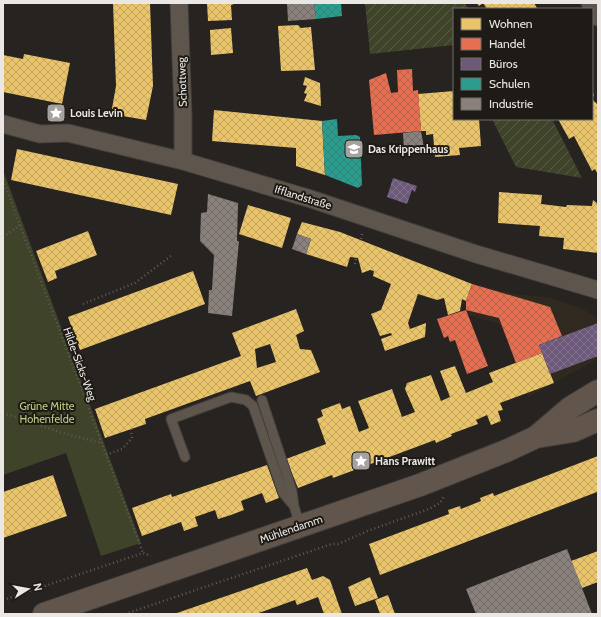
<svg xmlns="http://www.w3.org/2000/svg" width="601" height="617" font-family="Cabin,sans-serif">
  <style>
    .built { fill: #30291f }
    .park { fill: #3f432a }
    .garden { fill: url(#garden-furrows) }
    .homes { fill: url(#homes-cross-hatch); fill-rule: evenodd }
    .shops { fill: url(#shops-cross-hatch) }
    .offices { fill: url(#offices-cross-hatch) }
    .schools { fill: url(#schools-cross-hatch) }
    .industry { fill: url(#industry-cross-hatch) }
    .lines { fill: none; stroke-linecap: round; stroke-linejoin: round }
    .service-casing { stroke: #413e3c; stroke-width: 11 }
    .minor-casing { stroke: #413e3c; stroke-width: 19 }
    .secondary-casing { stroke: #413e3c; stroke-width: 24 }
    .path { stroke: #625a55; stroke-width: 2.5; stroke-dasharray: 1 3; stroke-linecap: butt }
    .service { stroke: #5e564d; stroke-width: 9 }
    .minor { stroke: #5e564d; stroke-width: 17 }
    .secondary { stroke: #62564c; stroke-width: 22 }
    .labels { text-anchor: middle; stroke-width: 4; stroke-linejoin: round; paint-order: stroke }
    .street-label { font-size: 11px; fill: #eae7e4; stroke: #1e1a15 }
    .poi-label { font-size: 11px; font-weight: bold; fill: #eae7e4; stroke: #1e1a15; text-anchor: start }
    .park-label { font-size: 11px; fill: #bfcd82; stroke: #1e1a15 }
  </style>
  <defs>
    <pattern id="garden-furrows" width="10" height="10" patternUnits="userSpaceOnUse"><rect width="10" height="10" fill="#3f432a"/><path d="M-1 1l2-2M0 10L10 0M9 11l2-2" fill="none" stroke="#5b5e49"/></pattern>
    <pattern id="homes-cross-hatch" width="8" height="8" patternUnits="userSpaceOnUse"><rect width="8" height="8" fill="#e9c46a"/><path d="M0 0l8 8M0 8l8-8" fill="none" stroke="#c0a460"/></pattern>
    <pattern id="shops-cross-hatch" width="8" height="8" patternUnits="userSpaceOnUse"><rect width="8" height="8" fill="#e76f51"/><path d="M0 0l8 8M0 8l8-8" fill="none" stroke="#b7624d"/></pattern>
    <pattern id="offices-cross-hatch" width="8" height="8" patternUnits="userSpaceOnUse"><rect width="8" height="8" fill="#6d597a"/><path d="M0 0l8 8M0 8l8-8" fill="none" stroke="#82718d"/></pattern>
    <pattern id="schools-cross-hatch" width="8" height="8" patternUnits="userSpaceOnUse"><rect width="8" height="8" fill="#2a9d8f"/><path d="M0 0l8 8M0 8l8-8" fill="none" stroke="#328378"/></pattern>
    <pattern id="industry-cross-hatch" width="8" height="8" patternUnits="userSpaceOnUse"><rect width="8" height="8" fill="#8a817c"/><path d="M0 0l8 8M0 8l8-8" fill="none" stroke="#726c68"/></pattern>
  </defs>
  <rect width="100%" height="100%" fill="#262320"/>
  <!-- built -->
  <path class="built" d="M472 284 515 294 548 297 583 309 598 318V359L528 397 500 324 468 315 466 310Z"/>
  <!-- park -->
  <path class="park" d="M3 170 141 543 101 556 66 453 3 475Z"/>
  <!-- garden -->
  <path class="garden" d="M365 3H465L468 9H454V45L370 54Z
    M492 119H552L582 178 516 167Z"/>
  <!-- homes -->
  <path class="homes" d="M113 3H150L153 86 146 120 111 114 116 86Z
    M207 3H237L231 5 232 20 208 21Z
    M477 3H534L537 8 487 9 483 3 479 6Z
    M298 25 301 28 311 27 315 70 281 71 278 26Z
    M231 28 233 53 211 55 210 30Z
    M24 54 70 63 62 104 3 92V55L23 59Z
    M305 77 320 83 321 106 304 101 307 94 304 93 307 86 303 85Z
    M454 91V119H479L481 146 459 148 460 155 435 157 433 134 426 135V131H421L418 94Z
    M592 91 594 95 592 99 598 105V175L595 169 592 171 574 136 569 139 558 119H592Z
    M214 110 322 121 325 175 296 166V148L212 141Z
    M17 149 178 184 171 215 11 180Z
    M499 192 542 195 541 204 566 207 567 205 592 206 593 200 598 204V253L563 249 564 238 539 236 540 226 498 223Z
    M248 205 291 218 282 248 239 234Z
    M302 222 340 232 472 284 466 301 462 299 460 311 448 315 444 298 437 300 418 294 408 323 410 329 426 323 425 337 385 351 381 339 392 335 391 333 380 336 371 314 381 310 391 284 373 276 374 271 370 270 362 273 358 258 350 257 347 267 306 254 311 239 297 234Z
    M88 231 97 255 55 271 57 278 48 282 36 251Z
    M193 271 205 304 80 350 68 317Z
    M296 309 304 331 296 335 300 349 311 350 320 372 256 396 250 381 145 419 146 424 105 438 95 409 241 356 232 333ZM270 344 276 362 257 368 255 349Z
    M542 353 554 383 500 403 503 410 498 411 501 421 491 425 487 415 476 420 478 424 451 434 452 436 436 443 435 440 333 478 332 475 298 488 286 459 326 444 317 419 323 416 321 410 340 403 342 409 350 406 359 432 369 428 358 401 392 389 402 417 415 412 405 389 407 383 431 375 441 401 450 397 440 371 455 366 466 393 493 382 489 373Z
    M598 456 597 492 380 575 369 544 449 514 448 510 460 506 461 509 481 501 480 498 493 493 494 496Z
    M267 465 279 498 266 503 262 493 241 501 244 510 231 515 218 519 215 510 195 517 198 526 184 531 181 522 142 536 132 508 171 494 172 497Z
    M53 475 67 516 3 538V492Z
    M598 551V582L582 588 571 561Z
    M307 568 312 580 323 576 330 580 342 614H324L318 597 297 605 295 600 256 614H174Z
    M370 577 378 598 355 606 348 587Z
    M388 595 395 614H380L375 600Z"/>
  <!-- shops -->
  <path class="shops" d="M412 69 413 91 418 90 421 131 374 135 369 80 386 73 391 93 398 92 397 70Z
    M472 284 550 307 562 336 539 345 542 353 516 363 499 318 466 310V301Z
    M466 310 488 366 467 374 455 340 450 342 448 336 444 338 437 319Z"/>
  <!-- offices -->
  <path class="offices" d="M393 178 417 186 415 192 412 190 407 204 387 197Z
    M598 323V356L550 374 539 345Z"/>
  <!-- schools -->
  <path class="schools" d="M314 3H341L342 16 316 19Z
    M337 119 338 136 356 135 360 137 362 185 358 188 325 175 322 121Z"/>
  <!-- industry -->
  <path class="industry" d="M287 3H314L316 19 288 21Z
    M421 131 424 148 404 150 403 133Z
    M208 194 238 203 237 241H239L232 316 208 313 209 290H212L214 255 200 241 201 213 207 212Z
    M297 234 311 239 306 254 292 249Z
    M567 549 592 614H476L466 589Z"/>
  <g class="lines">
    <!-- service casing -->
    <g class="service-casing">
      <path id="service" d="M262 400 292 491 294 506 300 526
        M185 457 171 419 231 397 246 400 253 406 283 493 294 506"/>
    </g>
    <!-- minor casing -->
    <g class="minor-casing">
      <path id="minor" d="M179 3 183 115V161
        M590 3 598 17
        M3 124 40 134 68 133 183 161 311 199 476 254 598 290"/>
    </g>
    <!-- secondary casing -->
    <g class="secondary-casing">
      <path id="secondary" d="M536 437 570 408 598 391
        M44 614 420 485 506 451 536 437 573 431 598 420"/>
    </g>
    <!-- path -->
    <path class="path" d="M3 180 143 553
      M3 237 20 225
      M361 239 362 234
      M355 264 356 257
      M83 304 135 283 172 255
      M3 413 63 433 101 443
      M106 455 122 449 132 438 131 429
      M3 600 143 553 151 556
      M125 614 332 544H338L370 530 429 509 440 503 444 497"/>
    <!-- service -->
    <use href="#service" class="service"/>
    <!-- minor -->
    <use href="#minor" class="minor"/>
    <!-- secondary -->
    <use href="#secondary" class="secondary"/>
  </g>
  <!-- icons -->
  <defs>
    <g id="sight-square" transform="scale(1)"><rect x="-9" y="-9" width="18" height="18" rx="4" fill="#a5a29f" stroke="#1e1a15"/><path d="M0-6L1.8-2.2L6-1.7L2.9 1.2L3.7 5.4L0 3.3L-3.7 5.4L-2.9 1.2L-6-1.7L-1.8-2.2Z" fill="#fff"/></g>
    <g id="school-square" transform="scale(1)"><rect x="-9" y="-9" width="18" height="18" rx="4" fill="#a5a29f" stroke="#1e1a15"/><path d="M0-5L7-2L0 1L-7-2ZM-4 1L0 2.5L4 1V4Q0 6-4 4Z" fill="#fff"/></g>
  </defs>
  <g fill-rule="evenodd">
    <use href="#sight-square" x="56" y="113"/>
    <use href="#school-square" x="354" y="149"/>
    <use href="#sight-square" x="361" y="461"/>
  </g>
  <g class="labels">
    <!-- street labels -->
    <g class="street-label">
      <text transform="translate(182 82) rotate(-92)" y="4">Schottweg</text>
      <text transform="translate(303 197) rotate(17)" y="4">Ifflandstraße</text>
      <text transform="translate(80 364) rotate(70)" y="4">Hilde-Sicks-Weg</text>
      <text transform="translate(291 529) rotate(-19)" y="4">Mühlendamm</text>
    </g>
    <!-- poi labels -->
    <g class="poi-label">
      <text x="70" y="117">Louis Levin</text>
      <text x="368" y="153">Das Krippenhaus</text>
      <text x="375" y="465">Hans Prawitt</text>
    </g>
    <!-- park labels -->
    <g class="park-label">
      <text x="47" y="410">Grüne Mitte<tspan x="47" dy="13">Hohenfelde</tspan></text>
    </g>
  </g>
  <!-- border -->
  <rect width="601" height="617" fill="none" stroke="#eae7e4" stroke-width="8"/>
  <!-- legend -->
  <rect x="453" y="8" width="140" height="112" fill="#1e1a15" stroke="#706c68"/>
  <rect x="461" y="18" width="20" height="12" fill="#e9c46a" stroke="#706c68"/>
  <text x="489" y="28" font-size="12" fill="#eae7e4">Wohnen</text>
  <rect x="461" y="38" width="20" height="12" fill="#e76f51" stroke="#706c68"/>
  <text x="489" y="48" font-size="12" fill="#eae7e4">Handel</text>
  <rect x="461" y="58" width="20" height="12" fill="#6d597a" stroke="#706c68"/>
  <text x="489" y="68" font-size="12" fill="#eae7e4">Büros</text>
  <rect x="461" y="78" width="20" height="12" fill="#2a9d8f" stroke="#706c68"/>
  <text x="489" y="88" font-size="12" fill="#eae7e4">Schulen</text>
  <rect x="461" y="98" width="20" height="12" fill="#8a817c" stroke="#706c68"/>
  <text x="489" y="108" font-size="12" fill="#eae7e4">Industrie</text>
  <!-- north arrow -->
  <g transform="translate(28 589) rotate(79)" stroke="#1e1a15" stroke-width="3" paint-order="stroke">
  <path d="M0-3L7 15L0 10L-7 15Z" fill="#eae7e4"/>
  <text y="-6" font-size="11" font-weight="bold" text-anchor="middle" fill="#eae7e4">N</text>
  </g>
</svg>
